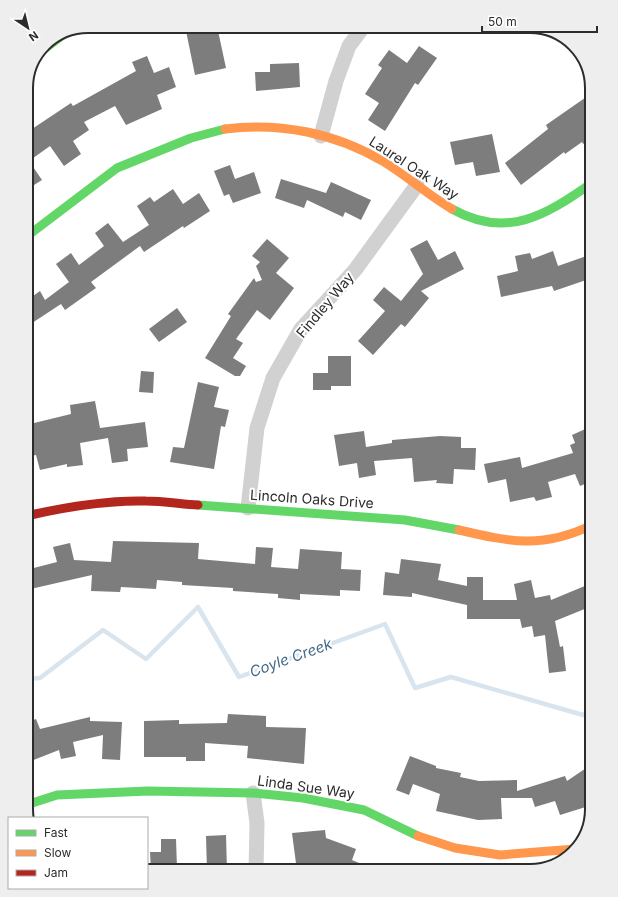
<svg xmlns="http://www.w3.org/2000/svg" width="618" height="897" font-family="Inter,sans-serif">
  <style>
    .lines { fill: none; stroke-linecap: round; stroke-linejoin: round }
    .stream { stroke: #d9e5ee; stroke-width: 4.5 }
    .building { fill: #7d7d7d }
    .street { stroke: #d1d1d1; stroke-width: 15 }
    .fast { stroke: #63d668; stroke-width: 9 }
    .slow { stroke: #ff974d; stroke-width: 9 }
    .jam { stroke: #b3261e; stroke-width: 9 }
    .labels { text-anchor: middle; stroke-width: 4; stroke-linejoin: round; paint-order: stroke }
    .street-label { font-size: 14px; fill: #2c2c2c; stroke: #fff }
    .water-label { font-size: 15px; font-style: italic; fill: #446a85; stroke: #fff }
    .rim { fill: none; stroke: #2c2c2c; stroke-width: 2 }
  </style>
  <rect width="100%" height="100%" fill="#fff"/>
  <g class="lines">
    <!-- stream -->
    <path class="stream" d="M26 679 40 678 103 630 146 659 198 607 239 677 385 624 415 688 451 677 583 715 592 709"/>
  </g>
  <!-- building -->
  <path class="building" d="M185 26H217L226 68 195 75Z
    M419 46 437 58 418 85 415 83 385 131 368 120 379 103 365 94 382 68 378 65 389 50 407 63Z
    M147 56 154 73 169 67 176 87 157 95 162 109 126 125 115 106 84 122 89 130 73 141 81 154 64 166 50 146 29 161 42 180 26 190V133L71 103 73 106 136 71 132 62Z
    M299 63 300 87 256 91 255 72H270V64Z
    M592 93V138L583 144 582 142 565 154 564 152 521 185 505 163 548 129 546 125Z
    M492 134 500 172 476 176 473 162 455 165 450 142Z
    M230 165 235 179 254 172 261 193 233 203 229 194 224 196 214 171Z
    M281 179 326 193 331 182 371 200 361 220 345 212 343 217 307 200 304 208 275 198Z
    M173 189 183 204 199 193 210 211 184 228 183 226 144 252 140 246 91 282 96 288 65 310 61 304 26 327V301L40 291 45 300 69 282 56 264 71 253 79 265 104 246 95 233 108 223 123 242 149 225 137 206 150 197 154 202Z
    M267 239 289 258 276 273 294 288 270 320 257 310 236 339 243 343 233 358 246 366 240 376H235L205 358 231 316 228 314 254 278 256 282 262 280 256 266 260 262 252 256Z
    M427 240 438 260 455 251 464 269 421 291 429 298 405 327 401 324 373 355 358 341 385 311 373 300 384 287 401 301 423 274 410 249Z
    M553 251 558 266 592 254V278L554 291 552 286 501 297 497 276 518 271 515 256 530 253 532 259Z
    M177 308 187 322 159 342 149 329Z
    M328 356H351V386H331V390H313V373H328Z
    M141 371 154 372 153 393 139 392Z
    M198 382 219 387 214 407 229 410 225 427 221 426 214 469 170 462 173 447 184 448Z
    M95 401 100 428 145 422 148 447 127 449 128 461 112 463 108 438 80 443 83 465 67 467V464L40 470 36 455 26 457V430L31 428 30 424 71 414 70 405Z
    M592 426V481L580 486 575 474 548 482 552 497 536 501 534 497 510 502 506 479 488 483 484 464 520 457 522 468 573 453 570 445 575 443 572 435Z
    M364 431 366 447 392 443V440L440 436 461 437V448H476L475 470 454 469 453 484 436 483 437 480 414 482 412 458 374 461 376 475 359 478 357 463 339 466 334 435Z
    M113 541 199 543 198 559 255 564 256 547 273 548 271 567 298 569 300 549 342 552 341 569 361 570 360 591 340 590V596L300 594V600L278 598V594L233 591V588L182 585V582L157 580 156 589 121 587 120 592 91 591 92 575 26 590V570L57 562 53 547 70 543 74 560 111 562Z
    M401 559 441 564 438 580 467 586V577H483V600H517L514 584 531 580 535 598 550 595 551 600 592 583V606L555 621 560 647 563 646 566 671 549 673 545 635 534 637 532 626 522 628 520 619H467V605L412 593V597L383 595 385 572 399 574Z
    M228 714 266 716V727L306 728 304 764 247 758 248 746 205 743V761H186V757H144V721L179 720V724L227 723Z
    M90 717V721L122 722 120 760 102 759 103 735 73 742 76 756 61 759 59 750 31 761 26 748V723L36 719 40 729Z
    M410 756 436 766V768L461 773 460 777 479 781 517 780V791L565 776 567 781 592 764V805L560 815 555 801 535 807 532 798H501L502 819 478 820 436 811 440 794 413 784 409 795 396 790Z
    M325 830 326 838 356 849 352 860 378 871H297L292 833Z
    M226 835 227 871H207L206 836Z
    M161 839H176L177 868H167V871H151L150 852H161Z"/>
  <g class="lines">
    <!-- street -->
    <path class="street" d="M321 136 336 81 349 46 364 26
      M248 508 257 428 273 378 301 329 355 270 417 185
      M253 793 257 823 256 871"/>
    <!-- fast -->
    <path class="fast" d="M43 50 63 35
      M452 209C507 240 546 215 592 183
      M26 237 117 168 191 138 225 129
      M198 505 405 520 459 530
      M26 805 57 795 148 791 253 793 303 798 364 810 418 836"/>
    <!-- slow -->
    <path class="slow" d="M225 129C280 122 336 133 384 162 407 176 428 195 452 209
      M459 530C510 542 543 549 592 525
      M418 836 455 848 500 855 575 849"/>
    <!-- jam -->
    <path class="jam" d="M26 516C65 507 105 500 146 501 163 501 181 504 198 505"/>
  </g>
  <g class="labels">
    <!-- street labels -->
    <g class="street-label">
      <text transform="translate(414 168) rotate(33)" y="5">Laurel Oak Way</text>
      <text transform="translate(325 305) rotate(-50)" y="5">Findley Way</text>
      <text transform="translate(312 499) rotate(4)" y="5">Lincoln Oaks Drive</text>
      <text transform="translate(306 787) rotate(8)" y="5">Linda Sue Way</text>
    </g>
    <!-- water labels -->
    <g class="water-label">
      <text transform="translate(291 658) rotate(-20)" y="5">Coyle Creek</text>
    </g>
  </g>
  <!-- crop -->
  <path d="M0 0H618V897H0ZM88 33H530A55 55 0 0 1 585 88V809A55 55 0 0 1 530 864H88A55 55 0 0 1 33 809V88A55 55 0 0 1 88 33Z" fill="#eee" fill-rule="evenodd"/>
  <path class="rim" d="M88 33H530A55 55 0 0 1 585 88V809A55 55 0 0 1 530 864H88A55 55 0 0 1 33 809V88A55 55 0 0 1 88 33Z"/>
  <!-- legend -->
  <rect x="8" y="817" width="140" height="72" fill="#ffffff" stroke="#ababab"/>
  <rect x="16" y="830" width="20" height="6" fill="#63d668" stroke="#ababab"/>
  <text x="44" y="837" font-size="12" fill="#2c2c2c">Fast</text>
  <rect x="16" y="850" width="20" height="6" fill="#ff974d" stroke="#ababab"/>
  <text x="44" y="857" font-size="12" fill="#2c2c2c">Slow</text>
  <rect x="16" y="870" width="20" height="6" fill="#b3261e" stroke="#ababab"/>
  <text x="44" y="877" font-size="12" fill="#2c2c2c">Jam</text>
  <!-- north arrow -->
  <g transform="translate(28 28) rotate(145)" stroke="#ffffff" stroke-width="3" paint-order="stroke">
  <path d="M0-3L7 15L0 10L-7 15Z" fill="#2c2c2c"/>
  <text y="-6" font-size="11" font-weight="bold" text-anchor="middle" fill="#2c2c2c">N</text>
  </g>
  <!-- scale -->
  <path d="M482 26v6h115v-6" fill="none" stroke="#2c2c2c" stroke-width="2"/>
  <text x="488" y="26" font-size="12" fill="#2c2c2c" stroke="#ffffff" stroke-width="3" paint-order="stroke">50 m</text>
</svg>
